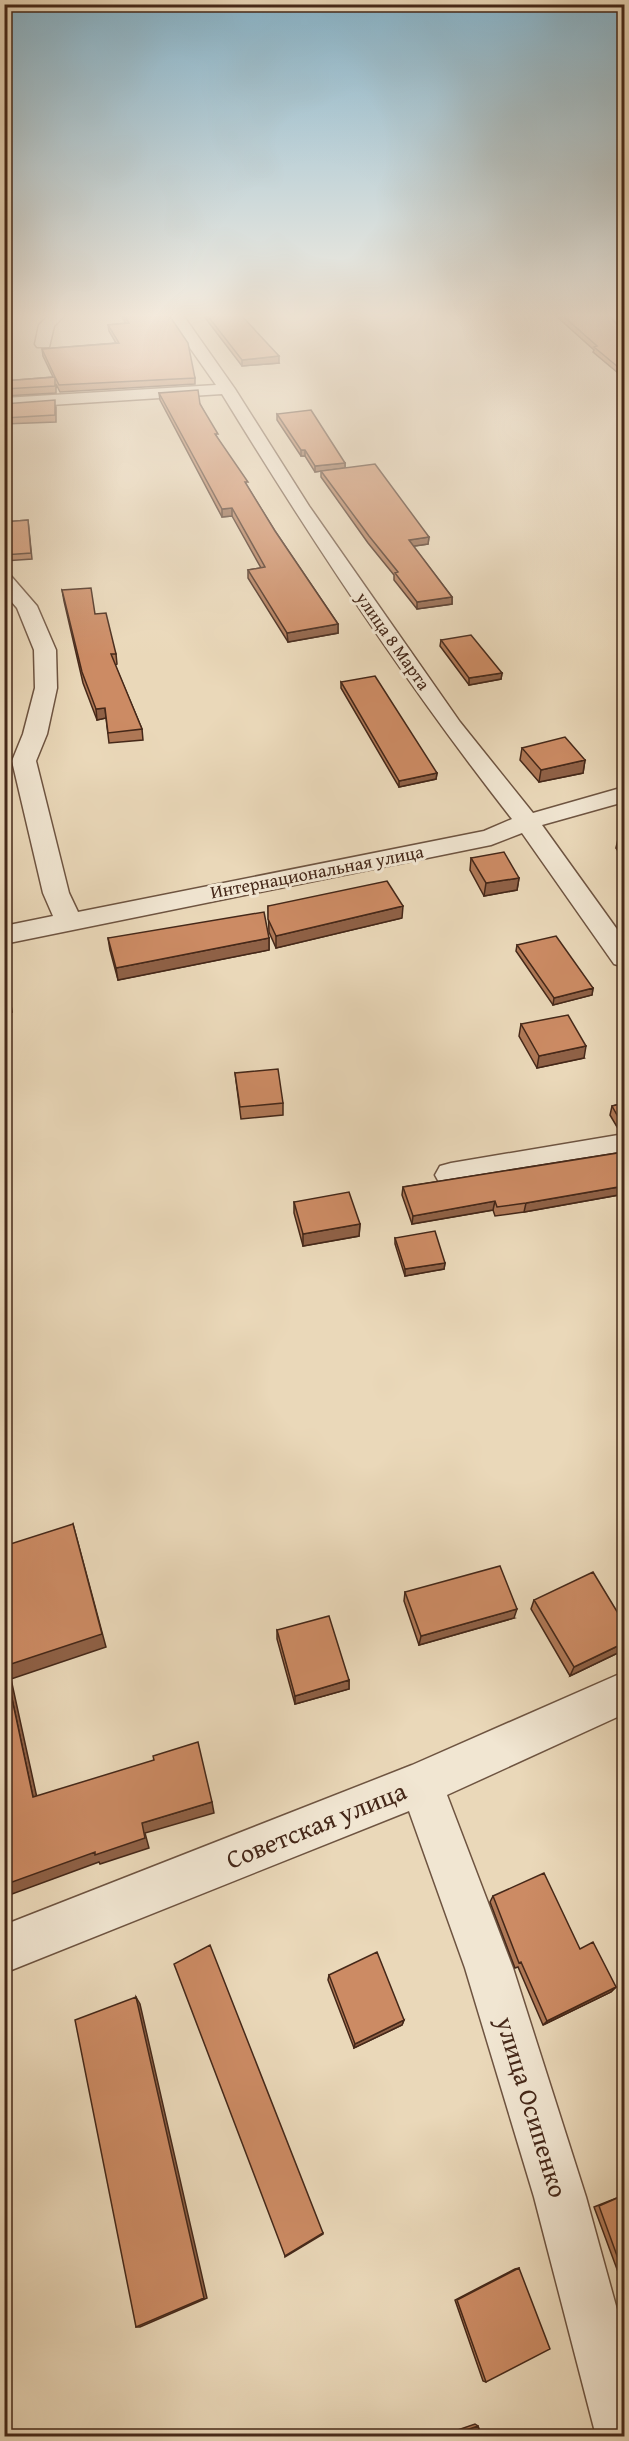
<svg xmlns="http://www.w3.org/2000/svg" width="629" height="2441" font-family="'Gentium Book Plus',serif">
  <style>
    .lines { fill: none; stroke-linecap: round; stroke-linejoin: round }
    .minor-casing { stroke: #6e5441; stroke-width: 3 }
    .minor { fill: #f1e6d2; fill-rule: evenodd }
    .wall { fill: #af7856; stroke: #452819; stroke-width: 1.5 }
    .shaded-wall { fill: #8f6146; stroke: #452819; stroke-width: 1.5 }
    .building { fill: #cc8b64; stroke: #452819; stroke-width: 1.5 }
    .labels { text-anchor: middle; stroke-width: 6; stroke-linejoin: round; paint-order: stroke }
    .far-street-label { font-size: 18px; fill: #452819; stroke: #f1e6d2 }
    .near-street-label { font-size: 26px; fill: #452819; stroke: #f1e6d2 }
  </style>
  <rect width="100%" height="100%" fill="#ead8b9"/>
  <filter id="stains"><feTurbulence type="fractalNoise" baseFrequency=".00333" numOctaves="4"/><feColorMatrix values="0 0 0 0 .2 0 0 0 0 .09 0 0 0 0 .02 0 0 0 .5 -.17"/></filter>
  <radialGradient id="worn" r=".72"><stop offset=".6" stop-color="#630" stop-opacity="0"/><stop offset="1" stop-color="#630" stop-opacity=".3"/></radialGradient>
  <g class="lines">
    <!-- minor casing -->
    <g class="minor-casing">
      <path id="minor" d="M49 315H65L54 326 49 347H37L35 344 39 325Z
        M167 315H183L235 389 309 506 460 722 533 813 624 787V802L542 825 624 939V967L614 964 522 833 491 845 4 944V926L53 916 43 893 12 761 23 734 35 688 34 650 17 608 4 593V574L11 576 37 606 56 650 57 688 47 734 36 761 69 893 78 912 484 831 512 819C406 684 312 541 222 394L4 408V398L216 385Z
        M604 315H620L624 319V330L619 329Z
        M624 1134V1158L451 1187 440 1184 435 1175 440 1166 451 1163Z
        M624 1672V1714L447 1795 513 1968 586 2197 624 2335V2436H596L534 2197 465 1968 409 1811 4 1973V1925L412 1765Z"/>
    </g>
    <!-- minor -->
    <use href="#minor" class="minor"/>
  </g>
  <!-- wall -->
  <path class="wall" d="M120 315H169L195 378V384L60 392 56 384V393L4 396V381L53 377 43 356 42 349 116 343 109 331 108 325 126 323Z
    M203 315H241L279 363 242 366Z
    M555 315H608L618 325 624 327V378L593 352 594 350Z
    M159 393 200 404 218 439 275 531 338 624V633L288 642 248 578V570L261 568 232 516 222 517 160 400Z
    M4 404 56 407V422L4 424Z
    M277 414 345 463V468L429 537 428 544 413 546 452 597V604L417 609 394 580V575L368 543 321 477V471L315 472 305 456H301L277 420Z
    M28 520 32 559 4 561V522Z
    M62 590 95 614 116 654 117 664 115 665 142 729 143 740 109 743 106 718 97 720 83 683 64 601Z
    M441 640 502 673 501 679 469 685 440 646Z
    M341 682 437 773 436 779 399 787 341 688Z
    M522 748 585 760 583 773 539 782 520 760Z
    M624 833V860L616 848 618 839Z
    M471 858 519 878 517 890 484 896 470 870Z
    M268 906 402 918 276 948 269 932Z
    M108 938H269V950L118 980 110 950Z
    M517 945 593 988 592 995 553 1005 516 951Z
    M521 1024 584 1058 537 1068 519 1036Z
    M235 1073 283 1103V1115L241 1119Z
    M624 1103V1134L620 1132 610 1115 612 1106Z
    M624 1152V1194L524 1212 495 1216 493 1210 412 1224 402 1195 403 1187Z
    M294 1202 360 1224 359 1236 303 1246 294 1213Z
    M395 1238 445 1263 444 1269 405 1276 395 1244Z
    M405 1592 514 1618 419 1645 404 1601Z
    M534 1600 624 1623V1650L570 1676 531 1609Z
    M277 1630 349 1680V1689L295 1704 277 1639Z
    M493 1896 580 1949 616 1987 611 1992 543 2025 518 1967 515 1968 490 1902Z
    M329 1975 404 2020 402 2025 354 2048 328 1980Z
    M624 2195V2280H621L594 2207Z
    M519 2268 486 2382 483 2381 455 2300 515 2269Z
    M475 2424 478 2426 481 2436H440Z"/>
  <!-- shaded-wall -->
  <path class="shaded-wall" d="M279 356V363L242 366V360Z
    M301 450H305V456H301Z
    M345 463V468L315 472V466Z
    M232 508V516L222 517V509Z
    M429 537 428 544 408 547 409 540Z
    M452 597V604L417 609V602Z
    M338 624V633L288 642 287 633Z
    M502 673 501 679 469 685V678Z
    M105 708 106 718 97 720 96 709Z
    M585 760 583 773 539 782 541 770Z
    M437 773 436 779 399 787V781Z
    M519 878 517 890 484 896 486 883Z
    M403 906 402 918 276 948V936Z
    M269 938V950L118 980 116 968Z
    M5 965 7 975 12 1012 4 1013Z
    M593 988 592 995 553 1005 554 998Z
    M586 1046 584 1058 537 1068 539 1056Z
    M624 1186V1194L524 1212 526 1203Z
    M495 1201 493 1210 412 1224 413 1216Z
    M360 1224 359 1236 303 1246V1234Z
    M445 1263 444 1269 405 1276V1269Z
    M73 1524 106 1647 11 1679 39 1807 33 1797 5 1666Z
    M517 1609 514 1618 419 1645 421 1636Z
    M624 1643V1650L570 1676 574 1667Z
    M349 1680V1689L295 1704V1696Z
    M212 1802 214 1813 145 1833 149 1848 100 1864 99 1862 4 1897V1885L142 1823Z
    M616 1987 611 1992 543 2025 547 2021Z
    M136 1997 140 2004 207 2298 140 2327H136Z
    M404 2020 402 2025 354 2048 355 2044Z
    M323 2233V2234L285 2257V2256Z"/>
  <!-- building -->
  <path class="building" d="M124 315H169L188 343 195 378 59 385 55 377V386L4 389V381L55 377 42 349 119 343 108 325 129 323Z
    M207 315H241L279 356 242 360Z
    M562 315H608L618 325 624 327V372L594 347 597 346Z
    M198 390 200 404 218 434H215L248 482H245L275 531 338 624 287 633 248 570 265 567 232 508 222 509 159 393Z
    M55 400V415L4 418V404Z
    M311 410 345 463 315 466 305 450H301L277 414Z
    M375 464 429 537 409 540 452 597 417 602 395 573 398 572 369 536 321 471Z
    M28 520 31 553 4 555V522Z
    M91 588 95 614 106 613 116 654H111L142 729 108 733 105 708 96 709 82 672 62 590Z
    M471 635 502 673 469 678 441 640Z
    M375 676 437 773 399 781 341 682Z
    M565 737 585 760 541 770 522 748Z
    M624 833V848L618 839Z
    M504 852 519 878 486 883 471 858Z
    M387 881 403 906 276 936 268 919V906Z
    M264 912 269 938 116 968 108 938Z
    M556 936 593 988 554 998 517 945Z
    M4 965 10 1002 4 1003Z
    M568 1015 586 1046 539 1056 521 1024Z
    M278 1069 283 1103 240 1107 235 1073Z
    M624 1103V1124H622L612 1106Z
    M624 1152V1186L526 1203 497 1207 495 1201 413 1216 403 1187Z
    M349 1192 360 1224 303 1234 294 1202Z
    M435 1231 445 1263 405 1269 395 1238Z
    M73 1524 102 1634 5 1666 33 1797 154 1760 153 1756 198 1742 212 1802 142 1823 145 1838 95 1855V1852L4 1885V1546Z
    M500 1566 517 1609 421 1636 405 1592Z
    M593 1572 624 1623V1643L574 1667 534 1600Z
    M329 1616 349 1680 295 1696 277 1630Z
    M544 1873 580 1949 593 1942 616 1987 547 2021 521 1962 519 1963 493 1896Z
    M210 1945 323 2233 285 2256 174 1964Z
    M377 1952 404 2020 355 2044 329 1975Z
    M136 1997 204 2298 136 2327 75 2020Z
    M624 2195V2275L599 2206Z
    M519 2268 550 2349 486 2382 457 2300Z
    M478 2426 481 2436H449Z"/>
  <!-- sky -->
  <linearGradient id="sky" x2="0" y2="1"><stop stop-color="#88b7cf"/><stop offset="0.48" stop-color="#f6ede0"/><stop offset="1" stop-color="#f6ede0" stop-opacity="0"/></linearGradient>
  <rect width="629" height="657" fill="url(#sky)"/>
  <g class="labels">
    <!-- far-street labels -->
    <g class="far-street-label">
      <text transform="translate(393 641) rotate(55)" y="6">улица 8 Марта</text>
      <text transform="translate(317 872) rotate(-11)" y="6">Интернациональная улица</text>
    </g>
    <!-- near-street labels -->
    <g class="near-street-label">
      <text transform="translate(316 1825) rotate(-22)" y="9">Советская улица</text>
      <text transform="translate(532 2107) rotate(73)" y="9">улица Осипенко</text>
    </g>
  </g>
  <!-- margin -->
  <rect width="629" height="2441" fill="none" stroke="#ead8b9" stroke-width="24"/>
  <rect x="6" y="6" width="617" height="2429" fill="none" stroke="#452819" stroke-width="3"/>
  <rect x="12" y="12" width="605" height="2417" fill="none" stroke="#452819" stroke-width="1.5"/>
  <rect width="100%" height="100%" filter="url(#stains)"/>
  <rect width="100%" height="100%" fill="url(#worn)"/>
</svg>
